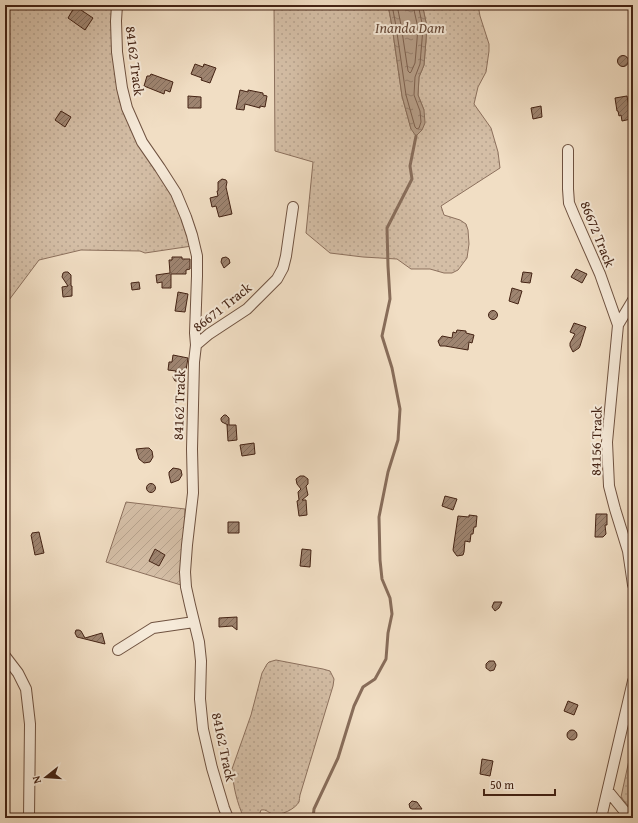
<svg xmlns="http://www.w3.org/2000/svg" width="638" height="823" font-family="'Gentium Book Plus',serif">
  <style>
    .grass { fill: url(#grass-dots); stroke: #8c705d }
    .garden { fill: url(#garden-furrows); stroke: #8c705d }
    .water { fill: url(#water-ripples); stroke: #886d5a }
    .lines { fill: none; stroke-linecap: round; stroke-linejoin: round }
    .shore { stroke: #7d604e; stroke-width: 1 }
    .stream { stroke: #886d5a; stroke-width: 3 }
    .building { fill: url(#building-hatch); stroke: #442314 }
    .street-casing { stroke: #6f5240; stroke-width: 12 }
    .street { stroke: #f6ead9; stroke-width: 10 }
    .labels { text-anchor: middle; stroke-width: 4; stroke-linejoin: round; paint-order: stroke }
    .street-label { font-size: 14px; fill: #442314; stroke: #f6ead9 }
    .water-label { font-size: 15px; font-style: italic; fill: #664837; stroke: #f6ead9 }
  </style>
  <defs>
    <pattern id="grass-dots" width="8" height="8" patternUnits="userSpaceOnUse"><rect width="8" height="8" fill="#d4bea6"/><path d="M2 2h.1M6 6h.1" fill="none" stroke="#b7a38e" stroke-width="1.8" stroke-linecap="round"/></pattern>
    <pattern id="garden-furrows" width="10" height="10" patternUnits="userSpaceOnUse"><rect width="10" height="10" fill="#d4bea6"/><path d="M-1 1l2-2M0 10L10 0M9 11l2-2" fill="none" stroke="#b7a38e"/></pattern>
    <pattern id="water-ripples" width="26" height="14" patternUnits="userSpaceOnUse"><rect width="26" height="14" fill="#b69e88"/><path d="M2 4q2-2 4 0t4 0M15 11q2-2 4 0t4 0" fill="none" stroke="#96806e"/></pattern>
    <pattern id="building-hatch" width="6" height="6" patternUnits="userSpaceOnUse"><rect width="6" height="6" fill="#9e8470"/><path d="M-1 1l2-2M0 6l6-6M5 7l2-2" fill="none" stroke="#826c5b"/></pattern>
  </defs>
  <rect width="100%" height="100%" fill="#f1dec4"/>
  <filter id="stains"><feTurbulence type="fractalNoise" baseFrequency=".005" numOctaves="4"/><feColorMatrix values="0 0 0 0 .2 0 0 0 0 .09 0 0 0 0 .02 0 0 0 .5 -.17"/></filter>
  <radialGradient id="worn" r=".72"><stop offset=".6" stop-color="#630" stop-opacity="0"/><stop offset="1" stop-color="#630" stop-opacity=".3"/></radialGradient>
  <!-- grass -->
  <path class="grass" d="M5 5H113L112 46 119 99 124 114 139 145 163 181 173 198 186 227 192 246 145 253 140 251 81 250 39 260 6 304 5 312Z
    M274 5H388L392 26 402 96 411 129 424 110 418 95 419 77 424 65 427 27 423 8V5H478L480 16 489 44V51L486 72 478 87 474 104 491 128 498 152 500 168 441 206 444 215 460 220 466 224 468 230 469 244 467 258 458 270 452 273H444L430 269H411L397 259 363 257 330 253 306 233 313 162 275 151Z
    M276 660 323 669 330 671 334 679 333 686 300 795C300 797 299 800 299 802 295 809 281 816 273 814 268 813 267 809 261 810L258 818H244C237 803 233 786 232 769L251 715 262 673 267 664 269 662Z
    M633 742V812L621 797Z"/>
  <!-- garden -->
  <path class="garden" d="M126 502 185 509 181 585 106 562Z"/>
  <!-- water -->
  <path class="water" d="M388 5H423V8L427 27 424 65 419 77 418 95 424 110 425 123 422 130 416 136 411 129 402 96 392 26Z"/>
  <g class="lines">
    <!-- shore -->
    <path class="shore" d="M392 5 396 26 406 95 415 127 417 129 419 128 421 122 420 111 414 95 415 77 420 64 423 28 419 9V5
      M397 5 401 25 408 71 410 73 411 72 415 63 418 28 414 10V5"/>
    <!-- stream -->
    <path class="stream" d="M313 818 314 809 338 758 354 706 363 687 375 679 386 659 388 633 392 614 390 598 382 579 380 560 379 517 388 472 398 440 400 409 392 368 382 336 390 299 388 266 387 228 412 179 410 166 416 136"/>
  </g>
  <!-- building -->
  <path class="building" d="M75 6 93 18 85 30 68 18Z
    M617.5 61a5.5 5.5 0 1 1 11 0a5.5 5.5 0 1 1-11 0Z
    M195 64 203 67 204 64 216 68 210 83 201 80 202 78 191 74Z
    M151 74 173 82 170 92 165 90 164 94 144 86 147 76H150Z
    M240 90 248 92V90L263 93V95L267 96 265 107 260 106V108L245 104 244 110 236 109Z
    M188 96 201 97V108H188Z
    M627 96 631 119 622 121 621 115 619 116 618 111H617L615 98Z
    M541 106 542 117 533 119 531 108Z
    M61 111 71 117 65 127 55 120Z
    M222 179 226 180 227 182 226 187 232 214 219 217 216 206 212 207 210 198 218 196 217 191H218V182Z
    M172 257H182V259H190V269L186 270V274H171V288H162V282L157 283 156 275 170 273 169 260H172Z
    M226 257 229 259 230 263 224 268 221 262 222 258Z
    M576 269 587 274 582 283 571 277Z
    M65 272H68L71 275V286H72V296L63 297 62 287 68 286 62 277 63 273Z
    M523 272 532 273 530 283 521 282Z
    M139 282 140 289 132 290 131 283Z
    M512 288 522 291 518 304 509 301Z
    M178 292 188 294 185 312 175 311Z
    M488.5 315a4.5 4.5 0 1 1 9 0a4.5 4.5 0 1 1-9 0Z
    M574 323 586 327 580 346 579 348 573 352 570 346V343L575 334 570 332Z
    M457 330 466 331V333L474 335 472 343 469 342 468 350 445 346H440L438 341 442 336 452 338 453 332 456 333Z
    M173 355 188 358 186 370 180 381H175L173 377 176 371 168 370 169 362H172Z
    M224 415H226L229 418V425H236L237 440 228 441 227 425H228L222 422 221 420V418Z
    M254 443 255 454 242 456 240 445Z
    M146 448H149L152 451 153 457 150 462 144 463 139 459 136 449Z
    M173 468 179 469 181 470 182 475 179 480 171 483 169 475V472Z
    M300 476H304L308 479V484L306 486 308 495 302 500H306L307 515 299 516 297 501 299 500 298 492 301 489 297 484 296 479Z
    M146.5 488a4.5 4.5 0 1 1 9 0a4.5 4.5 0 1 1-9 0Z
    M445 496 457 499 453 510 442 506Z
    M596 514H607V525H605L606 534 603 537H595Z
    M469 515 477 516 476 527H474L473 534H471L470 542 465 541 464 552 463 555 457 556 454 552 453 550 458 516 469 517Z
    M228 522H239V533H228Z
    M39 532 44 553 35 555 31 535 32 534V533Z
    M155 549 165 555 159 566 149 561Z
    M302 549 311 550 310 567 300 566Z
    M494 602H502L499 608 495 611 492 607Z
    M237 617V630L232 626 219 627V618Z
    M76 630H79L81 631 85 638 102 633 105 644 77 637 75 633Z
    M489 661H494L496 665 494 670 490 671 486 668V664Z
    M568 701 578 705 574 715 564 711Z
    M567 735a5 5 0 1 1 10 0a5 5 0 1 1-10 0Z
    M482 759 493 761 490 776 480 774Z
    M412 801 417 802 422 809H412L410 808 409 804Z"/>
  <g class="lines">
    <!-- street casing -->
    <g class="street-casing">
      <path id="street" d="M117 5 116 21 117 52 122 88 127 108 142 142 160 168 176 193 186 217 192 235 197 256V276L195 333 196 345 194 362 192 449 193 493 187 545 185 572 186 587 190 605 199 642 201 661 200 699 203 729 212 768 224 808 228 818
        M568 150V189L569 203 574 215 600 274 618 325
        M633 300 618 325 607 442 609 486 615 509 628 551 633 585
        M196 345 209 334 247 309 277 279 283 268 286 256 293 207
        M118 650 153 628 194 622
        M5 656 18 673 26 689 30 724 29 818
        M608 791 630 818
        M601 818 633 681"/>
    </g>
    <!-- street -->
    <use href="#street" class="street"/>
  </g>
  <g class="labels">
    <!-- street labels -->
    <g class="street-label">
      <text transform="translate(135 61) rotate(83)" y="5">84162 Track</text>
      <text transform="translate(598 234) rotate(68)" y="5">86672 Track</text>
      <text transform="translate(222 307) rotate(-38)" y="5">86671 Track</text>
      <text transform="translate(179 405) rotate(-88)" y="5">84162 Track</text>
      <text transform="translate(596 441) rotate(-89)" y="5">84156 Track</text>
      <text transform="translate(224 747) rotate(78)" y="5">84162 Track</text>
    </g>
    <!-- water labels -->
    <g class="water-label">
      <text x="410" y="33">Inanda Dam</text>
    </g>
  </g>
  <!-- margin -->
  <rect width="638" height="823" fill="none" stroke="#f1dec4" stroke-width="20"/>
  <rect x="6" y="6" width="626" height="811" fill="none" stroke="#442314" stroke-width="2"/>
  <rect x="10" y="10" width="618" height="803" fill="none" stroke="#442314"/>
  <!-- north arrow -->
  <g transform="translate(46 777) rotate(253)" stroke="#f6ead9" stroke-width="3" paint-order="stroke">
  <path d="M0-3L7 15L0 10L-7 15Z" fill="#442314"/>
  <text y="-6" font-size="11" font-weight="bold" text-anchor="middle" fill="#442314">N</text>
  </g>
  <!-- scale -->
  <path d="M484 789v6h71v-6" fill="none" stroke="#442314" stroke-width="2"/>
  <text x="490" y="789" font-size="12" fill="#442314" stroke="#f6ead9" stroke-width="3" paint-order="stroke">50 m</text>
  <rect width="100%" height="100%" filter="url(#stains)"/>
  <rect width="100%" height="100%" fill="url(#worn)"/>
</svg>
